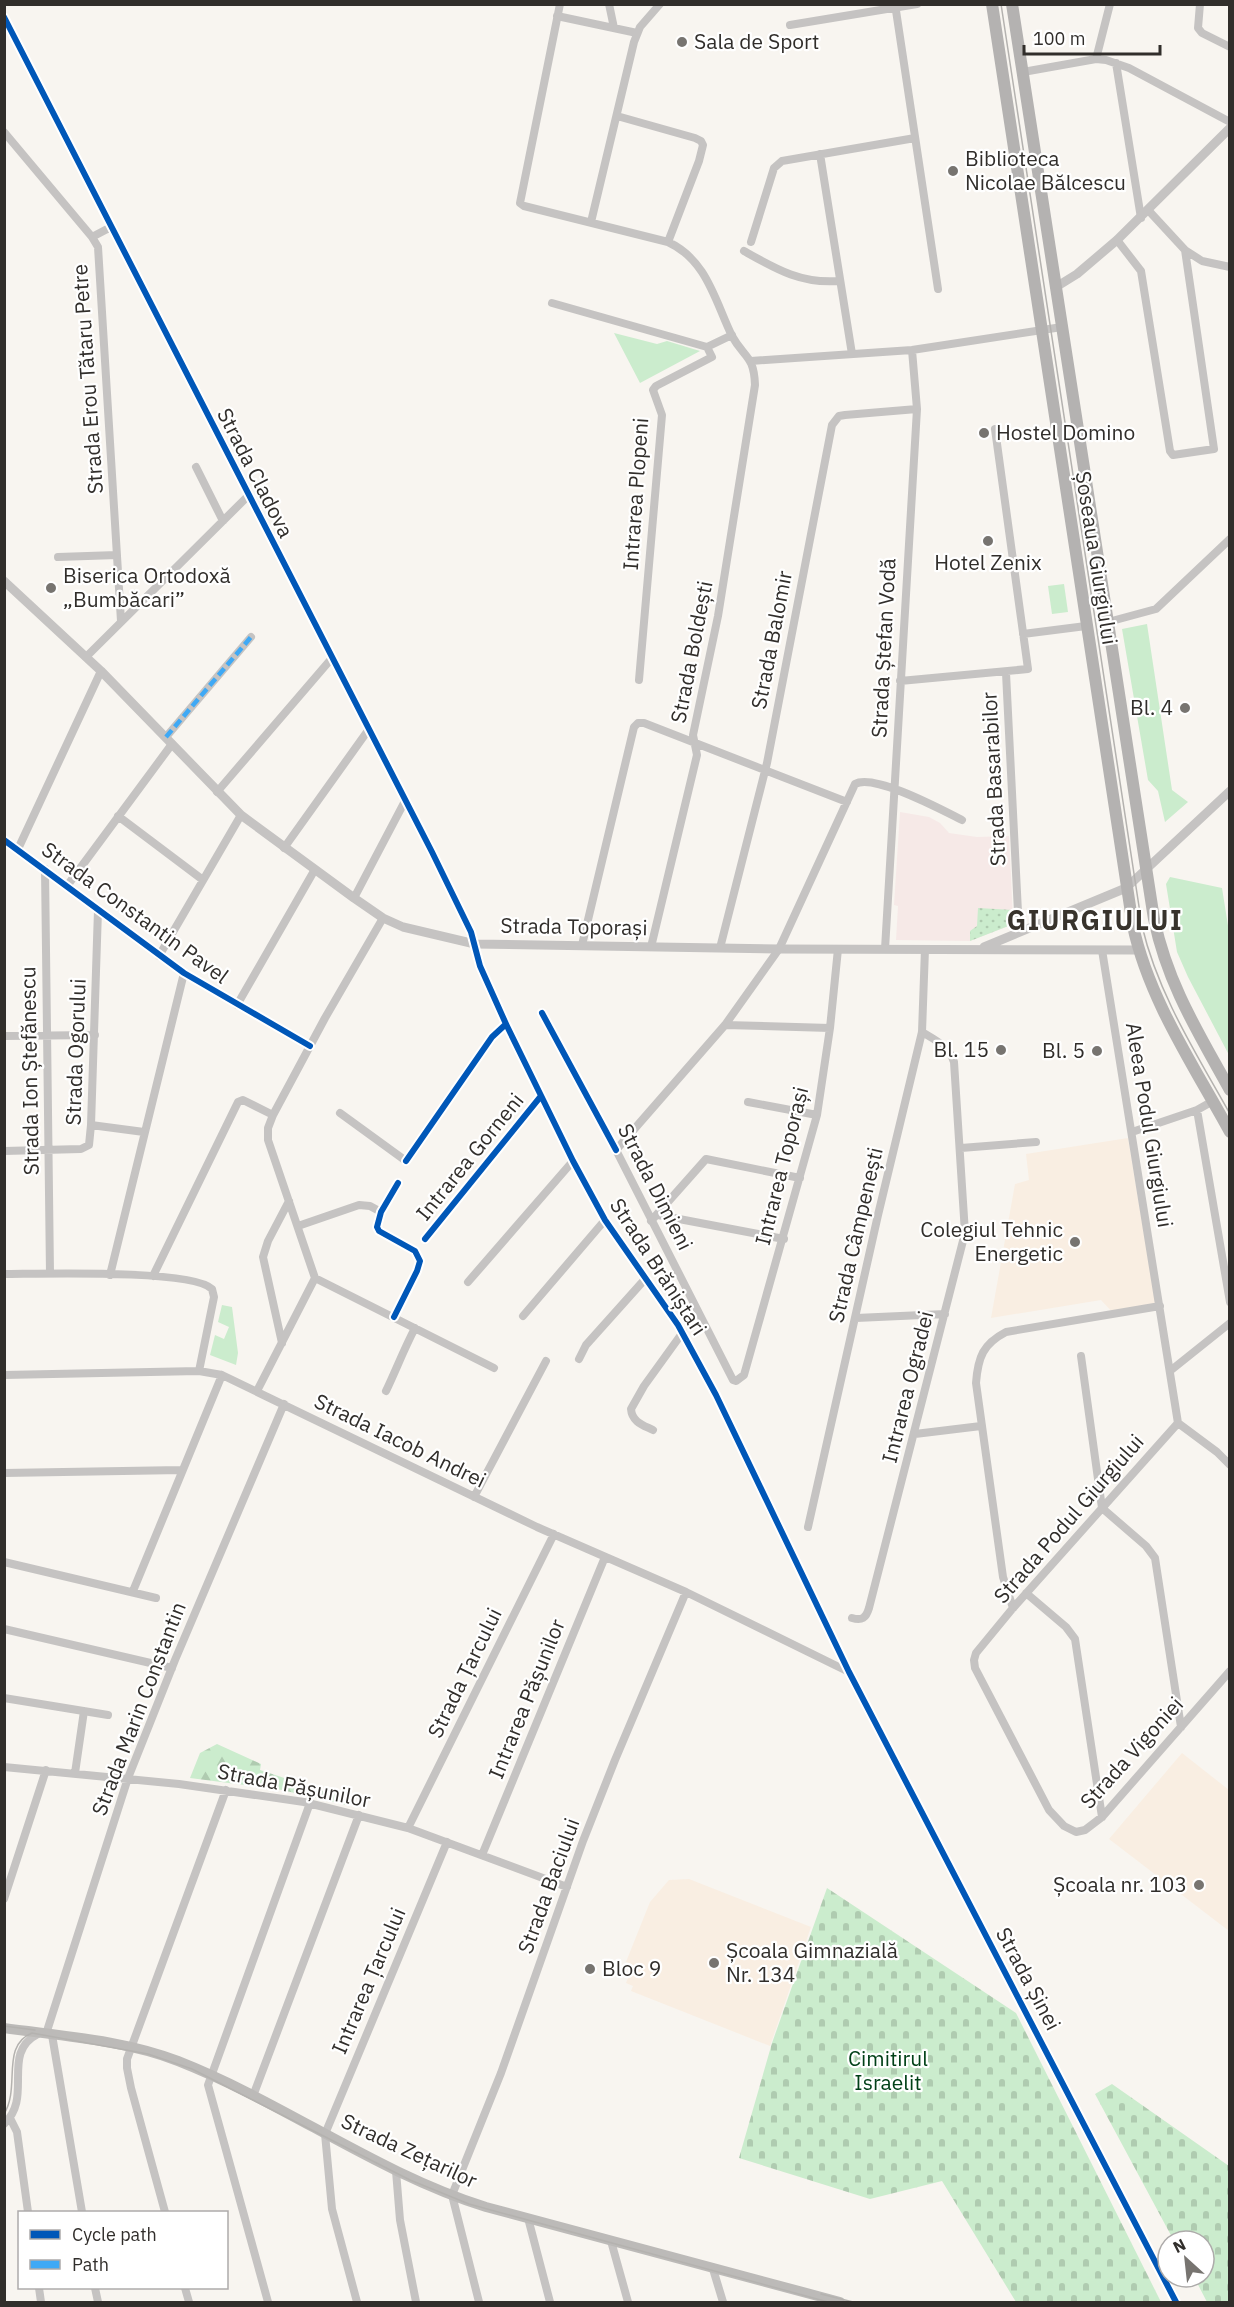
<svg xmlns="http://www.w3.org/2000/svg" width="1234" height="2307" font-family="'IBM Plex Sans',sans-serif">
  <style>
    .commercial { fill: #f6e9e7 }
    .education { fill: #f9eee2 }
    .grass { fill: url(#grass-dots) }
    .forest { fill: url(#forest-firs) }
    .cemetery { fill: url(#cemetery-stones) }
    .park { fill: #cbeccd }
    .lines { fill: none; stroke-linecap: round; stroke-linejoin: round }
    .minor { stroke: #c5c3c2; stroke-width: 8 }
    .tertiary { stroke: #c5c3c2; stroke-width: 9 }
    .secondary { stroke: #bcbab8; stroke-width: 10 }
    .primary { stroke: #b4b2b1; stroke-width: 12 }
    .tram { stroke: #b4b2af; stroke-width: 1.5 }
    .quiet { stroke: #3fa9f5; stroke-width: 4.5; stroke-dasharray: 9 4.5; stroke-linecap: butt }
    .cycleway-casing { stroke: #fff; stroke-width: 10 }
    .cycleway { stroke: #0057b8; stroke-width: 6 }
    .poi-dot { fill: #777470; stroke: #fff; stroke-width: 2 }
    .labels { text-anchor: middle; stroke-width: 4.5; stroke-linejoin: round; paint-order: stroke }
    .poi-label { font-size: 21px; fill: #312e2b; stroke: #fff; text-anchor: start }
    .street-label { font-size: 21px; fill: #312e2b; stroke: #fff }
    .park-label { font-size: 21px; fill: #004017; stroke: #fff }
    .district-label { font-size: 27px; font-weight: bold; letter-spacing: 1.5px; fill: #38332c; stroke: #fff }
  </style>
  <defs>
    <pattern id="grass-dots" width="8" height="8" patternUnits="userSpaceOnUse" patternTransform="scale(1.5)"><rect width="8" height="8" fill="#cbeccd"/><path d="M2 2h.1M6 6h.1" fill="none" stroke="#afcbb0" stroke-width="1.8" stroke-linecap="round"/></pattern>
    <pattern id="forest-firs" width="22" height="20" patternUnits="userSpaceOnUse" patternTransform="scale(1.5)"><rect width="22" height="20" fill="#cbeccd"/><path d="M5 1l3.5 6h-7zM16 11l3.5 6h-7z" fill="#afcbb0"/></pattern>
    <pattern id="cemetery-stones" width="16" height="16" patternUnits="userSpaceOnUse" patternTransform="scale(1.5)"><rect width="16" height="16" fill="#cbeccd"/><path d="M2 7V4a2 2 0 0 1 4 0v3zM10 15v-3a2 2 0 0 1 4 0v3z" fill="#afcbb0"/></pattern>
  </defs>
  <rect width="100%" height="100%" fill="#f8f5f0"/>
  <!-- commercial -->
  <path class="commercial" d="M900 812 929 817 940 823 949 833 977 837 1009 836 1013 919 1011 925 970 941 896 940 898 906 894 905Z"/>
  <!-- education -->
  <path class="education" d="M1128 1138 1156 1307 1115 1315 1101 1300 991 1318 1015 1184 1029 1180 1026 1154Z
    M1182 1753 1229 1790V1931L1109 1839Z
    M689 1879 811 1927 770 2046 631 1991 633 1986 626 1983 633 1965 626 1962 650 1902 669 1880Z"/>
  <!-- grass -->
  <path class="grass" d="M978 908 1013 910 1011 925 970 941V931L977 926Z"/>
  <!-- forest -->
  <path class="forest" d="M217 1744 261 1764 260 1770 348 1799 346 1805 282 1790 190 1778 200 1753Z"/>
  <!-- cemetery -->
  <path class="cemetery" d="M827 1888 1016 2013 1161 2302H1016L942 2181 870 2199 739 2158 772 2043Z
    M1112 2084 1229 2166V2302H1207L1194 2277H1204V2241H1174L1095 2094Z"/>
  <!-- park -->
  <path class="park" d="M614 333 657 344 667 341 700 351 640 383Z
    M1064 584 1068 612 1052 614 1048 586Z
    M1147 624 1172 790 1188 802 1165 822 1158 791 1148 780 1122 629Z
    M1170 877 1222 888 1229 932V1055L1188 977 1177 952 1166 884Z
    M222 1305 232 1307 238 1353 236 1365 210 1355 215 1335 224 1339 229 1327 218 1322Z"/>
  <g class="lines">
    <!-- minor -->
    <path class="minor" d="M560 4 520 203 524 206 668 242C707 260 715 301 732 336 744 358 754 355 755 385L718 616 693 735 697 755 651 947
      M609 4 614 28
      M895 4 938 289
      M1200 4 1198 28 1202 33 1230 47
      M557 16 637 33
      M4 17 432 852 471 932 480 966 506 1024 573 1161 605 1220 678 1325 716 1395 849 1672 1176 2302
      M790 25 917 4
      M1096 59 1110 4
      M1116 63 1141 218
      M1023 72 1096 59 1106 60 1129 68 1230 122
      M617 116 695 138 701 141 703 145 699 161 668 242
      M4 132 92 237 98 247 121 621
      M820 154 852 354
      M591 222 634 42 640 27 660 4
      M92 237 111 227
      M1117 240 1141 271 1170 451 1173 455 1214 449 1185 250 1149 211
      M751 242 774 168 782 161 915 138
      M1185 250 1202 261 1230 267
      M744 251C776 269 801 284 839 281
      M552 303 707 347 732 335
      M751 361 912 350 1062 327
      M196 467 223 521
      M58 557 117 555
      M1108 622 1156 609 1230 539
      M1023 634 1086 626
      M86 657 248 496
      M1006 673 1019 932
      M639 680 662 415 653 390 656 386 712 357 707 347
      M900 681 1028 669 995 429
      M166 737 251 637
      M217 792 332 658
      M118 816 203 880
      M4 840 184 973 310 1046
      M284 848 369 729
      M18 849 101 671
      M45 869 50 1273
      M67 886 172 744
      M354 898 405 801
      M383 918 325 1018 273 1115 268 1128V1140L315 1278 494 1368
      M582 945 634 727 638 723H644L847 802
      M720 948 767 763 832 425 839 416 845 415 917 409
      M885 949 917 409 912 350
      M1102 950 1178 1423
      M159 956 241 815
      M237 1005 314 871
      M542 1013 616 1150 733 1380 736 1381 744 1375 817 1115 830 1028 838 949
      M725 1025 830 1028
      M4 1036 95 1035
      M748 1102 817 1115
      M1197 1110 1230 1302
      M340 1113 406 1161 492 1037 506 1024
      M91 1125 144 1132
      M1132 1132 1197 1110 1213 1101
      M961 1148 1036 1142
      M616 1150 725 1025 779 949 855 784C874 773 942 810 962 820
      M4 1151 81 1149 89 1145 91 1125 98 910
      M658 1215 784 1239
      M651 1221 706 1159 800 1178
      M298 1226 359 1205 370 1206 381 1212
      M425 1239 541 1096
      M4 1274C39 1274 192 1269 212 1289L214 1297 199 1371
      M110 1275 184 973
      M153 1276 238 1102 243 1100 273 1115
      M468 1282 573 1161
      M523 1316 605 1220
      M394 1317 417 1271 420 1261 415 1251 379 1231 377 1227 381 1212 398 1183
      M856 1318 945 1314
      M282 1343 263 1257 268 1241 289 1201
      M1081 1356 1102 1508 1146 1546 1155 1558 1181 1727
      M579 1359 586 1345 646 1278
      M1170 1371 1230 1323
      M4 1375 199 1371 222 1375 537 1527 686 1592 849 1672
      M257 1391 315 1278
      M386 1391C396 1370 404 1349 415 1328
      M1178 1423 1013 1608 976 1653 974 1660 975 1668 1049 1810 1064 1826 1076 1832 1085 1830 1102 1817 1230 1671
      M1178 1423 1217 1452 1230 1465
      M653 1430C643 1425 632 1422 631 1409L644 1386 683 1332
      M915 1434 981 1426
      M4 1473 182 1470
      M474 1497 546 1361
      M808 1527 878 1215 922 1032 925 949
      M4 1562 156 1598
      M133 1591 222 1375
      M1026 1593 1066 1627 1075 1639 1102 1817
      M1013 1608 1003 1577 976 1383C978 1357 983 1344 1006 1332L1160 1306
      M852 1618C862 1621 866 1618 869 1608L965 1233 954 1062C949 1046 935 1040 922 1032
      M4 1629 172 1668
      M4 1698 108 1715
      M4 1767 179 1784 304 1802 408 1828 567 1887
      M75 1773 84 1711
      M408 1828 554 1534
      M482 1855 605 1557
      M4 1899 46 1770
      M46 2034 128 1778 175 1660 284 1404
      M52 2035 82 2212
      M253 2096 359 1815
      M10 2118 17 2132 28 2212
      M4 2124C34 2097 0 2053 38 2034
      M396 2171 400 2220 416 2302
      M165 2212 131 2088 127 2068V2059L226 1790
      M528 2218 550 2302
      M611 2241 628 2302
      M713 2269 723 2302
      M39 2288 41 2302
      M95 2288 98 2302
      M185 2288 189 2302
      M268 2302 208 2085 310 1803
      M357 2302 332 2209 325 2134 447 1842
      M479 2302 452 2195 501 2073 583 1841 615 1760 686 1592"/>
    <!-- tertiary -->
    <path class="tertiary" d="M1056 287 1077 274 1117 240 1230 128
      M4 581 101 671 241 815 354 898 383 918 403 927 475 944 779 949 1138 950
      M984 947 1126 888 1230 791"/>
    <!-- secondary -->
    <path class="secondary" d="M4 2028C62 2036 124 2040 178 2061 285 2103 377 2173 486 2207L840 2302"/>
    <!-- primary -->
    <path class="primary" d="M992 4 1133 926C1149 1000 1194 1066 1230 1132
      M1012 4 1154 919C1168 985 1198 1032 1230 1090"/>
    <!-- tram -->
    <path class="tram" d="M1001 4 1142 926C1158 994 1196 1053 1230 1114
      M4 2026 35 2030
      M4 2114C21 2087 0 2046 32 2033L148 2054 192 2069 410 2180 469 2204 828 2302
      M821 2294 853 2302"/>
    <!-- quiet -->
    <path class="quiet" d="M166 737 251 637"/>
    <!-- cycleway casing -->
    <g class="cycleway-casing">
      <path id="cycleway" d="M4 17 432 852 471 932 480 966 506 1024 573 1161 605 1220 678 1325 716 1395 849 1672 1176 2302
        M4 840 184 973 310 1046
        M542 1013 616 1150
        M406 1161 492 1037 506 1024
        M425 1239 541 1096
        M394 1317 417 1271 420 1261 415 1251 379 1231 377 1227 381 1212 398 1183"/>
    </g>
    <!-- cycleway -->
    <use href="#cycleway" class="cycleway"/>
  </g>
  <!-- markers -->
  <g class="poi-dot">
    <circle cx="682" cy="42" r="6"/>
    <circle cx="953" cy="171" r="6"/>
    <circle cx="984" cy="433" r="6"/>
    <circle cx="988" cy="541" r="6"/>
    <circle cx="51" cy="588" r="6"/>
    <circle cx="1185" cy="708" r="6"/>
    <circle cx="1001" cy="1050" r="6"/>
    <circle cx="1097" cy="1051" r="6"/>
    <circle cx="1075" cy="1242" r="6"/>
    <circle cx="1199" cy="1885" r="6"/>
    <circle cx="714" cy="1963" r="6"/>
    <circle cx="590" cy="1969" r="6"/>
  </g>
  <g class="labels">
    <!-- poi labels -->
    <g class="poi-label">
      <text x="694" y="49">Sala de Sport</text>
      <text x="965" y="166">Biblioteca<tspan x="965" dy="24">Nicolae Bălcescu</tspan></text>
      <text x="996" y="440">Hostel Domino</text>
      <text x="988" y="570" text-anchor="middle">Hotel Zenix</text>
      <text x="63" y="583">Biserica Ortodoxă<tspan x="63" dy="24">„Bumbăcari”</tspan></text>
      <text x="1173" y="715" text-anchor="end">Bl. 4</text>
      <text x="989" y="1057" text-anchor="end">Bl. 15</text>
      <text x="1085" y="1058" text-anchor="end">Bl. 5</text>
      <text x="1063" y="1237" text-anchor="end">Colegiul Tehnic<tspan x="1063" dy="24">Energetic</tspan></text>
      <text x="1187" y="1892" text-anchor="end">Școala nr. 103</text>
      <text x="726" y="1958">Școala Gimnazială<tspan x="726" dy="24">Nr. 134</tspan></text>
      <text x="602" y="1976">Bloc 9</text>
    </g>
    <!-- street labels -->
    <g class="street-label">
      <text transform="translate(88 379) rotate(-94)" y="7">Strada Erou Tătaru Petre</text>
      <text transform="translate(255 473) rotate(63)" y="7">Strada Cladova</text>
      <text transform="translate(636 494) rotate(-86)" y="7">Intrarea Plopeni</text>
      <text transform="translate(1096 558) rotate(81)" y="7">Șoseaua Giurgiului</text>
      <text transform="translate(772 640) rotate(-79)" y="7">Strada Balomir</text>
      <text transform="translate(884 648) rotate(-87)" y="7">Strada Ștefan Vodă</text>
      <text transform="translate(692 652) rotate(-79)" y="7">Strada Boldești</text>
      <text transform="translate(994 779) rotate(-93)" y="7">Strada Basarabilor</text>
      <text transform="translate(135 913) rotate(36)" y="7">Strada Constantin Pavel</text>
      <text transform="translate(574 927) rotate(1)" y="7">Strada Toporași</text>
      <text transform="translate(76 1052) rotate(-88)" y="7">Strada Ogorului</text>
      <text transform="translate(30 1071) rotate(-91)" y="7">Strada Ion Ștefănescu</text>
      <text transform="translate(1149 1125) rotate(81)" y="7">Aleea Podul Giurgiului</text>
      <text transform="translate(470 1157) rotate(-51)" y="7">Intrarea Gorneni</text>
      <text transform="translate(782 1166) rotate(-76)" y="7">Intrarea Toporași</text>
      <text transform="translate(655 1187) rotate(63)" y="7">Strada Dimieni</text>
      <text transform="translate(856 1235) rotate(-77)" y="7">Strada Câmpenești</text>
      <text transform="translate(658 1267) rotate(57)" y="7">Strada Brăniștari</text>
      <text transform="translate(908 1387) rotate(-76)" y="7">Intrarea Ogradei</text>
      <text transform="translate(400 1441) rotate(26)" y="7">Strada Iacob Andrei</text>
      <text transform="translate(1069 1519) rotate(-49)" y="7">Strada Podul Giurgiului</text>
      <text transform="translate(465 1673) rotate(-64)" y="7">Strada Țarcului</text>
      <text transform="translate(527 1699) rotate(-68)" y="7">Intrarea Pășunilor</text>
      <text transform="translate(139 1709) rotate(-69)" y="7">Strada Marin Constantin</text>
      <text transform="translate(1132 1753) rotate(-48)" y="7">Strada Vigoniei</text>
      <text transform="translate(294 1786) rotate(11)" y="7">Strada Pășunilor</text>
      <text transform="translate(549 1886) rotate(-70)" y="7">Strada Baciului</text>
      <text transform="translate(1028 1979) rotate(62)" y="7">Strada Șinei</text>
      <text transform="translate(369 1981) rotate(-67)" y="7">Intrarea Țarcului</text>
      <text transform="translate(409 2151) rotate(25)" y="7">Strada Zețarilor</text>
    </g>
    <!-- park labels -->
    <g class="park-label">
      <text x="888" y="2066">Cimitirul<tspan x="888" dy="24">Israelit</tspan></text>
    </g>
    <!-- district labels -->
    <g class="district-label">
      <text x="1095" y="930">GIURGIULUI</text>
    </g>
  </g>
  <!-- border -->
  <rect width="1234" height="2307" fill="none" stroke="#312e2b" stroke-width="12"/>
  <!-- legend -->
  <rect x="18" y="2211" width="210" height="78" fill="#ffffff" stroke="#adabaa" stroke-width="1.5"/>
  <rect x="30" y="2230" width="30" height="9" fill="#0057b8" stroke="#adabaa" stroke-width="1.5"/>
  <text x="72" y="2241" font-size="18" fill="#312e2b">Cycle path</text>
  <rect x="30" y="2260" width="30" height="9" fill="#3fa9f5" stroke="#adabaa" stroke-width="1.5"/>
  <text x="72" y="2271" font-size="18" fill="#312e2b">Path</text>
  <!-- north arrow -->
  <g transform="translate(1186 2259) rotate(333)"><circle r="28" fill="#ffffff" stroke="#adabaa" stroke-width="1.5"/>
  <path d="M0-4.5L10 22L0 15L-10 22Z" fill="#777470"/>
  <text y="-9" font-size="16" font-weight="bold" text-anchor="middle" fill="#312e2b">N</text>
  </g>
  <!-- scale -->
  <path d="M1024 45v9h136v-9" fill="none" stroke="#312e2b" stroke-width="3"/>
  <text x="1033" y="45" font-size="18" fill="#312e2b" stroke="#ffffff" stroke-width="4.5" paint-order="stroke">100 m</text>
</svg>
